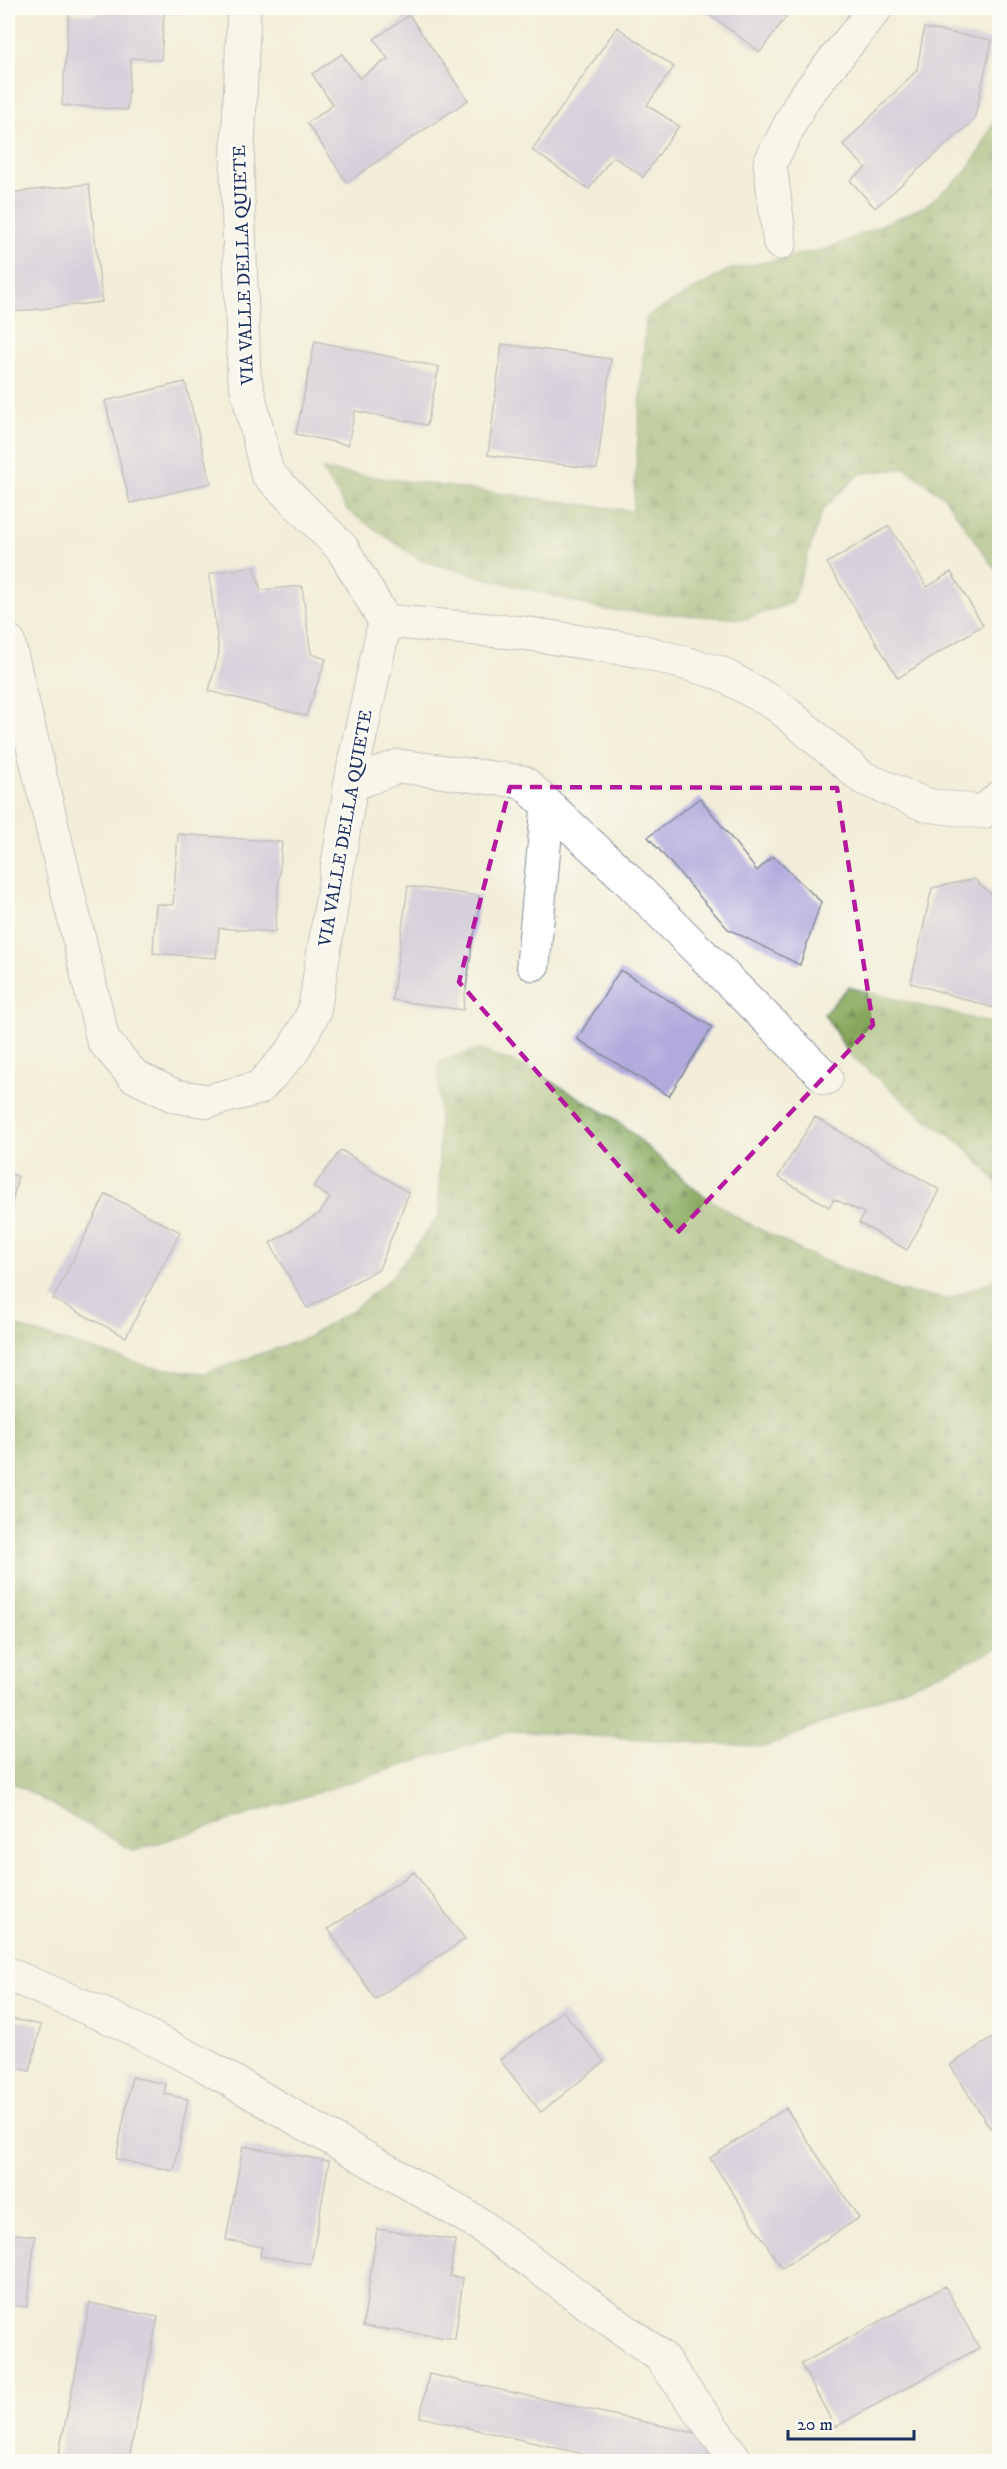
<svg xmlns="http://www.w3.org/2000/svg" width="1007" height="2469" font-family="'IM FELL DW Pica',serif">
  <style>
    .forest { fill: url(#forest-firs); stroke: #516c5d; stroke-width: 1.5 }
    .building { fill: #b2aadd }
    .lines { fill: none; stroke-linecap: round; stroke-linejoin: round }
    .minor-casing { stroke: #868e9c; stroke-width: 35 }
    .minor { stroke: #fff; stroke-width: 33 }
    .marked { fill: none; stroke: #b5179e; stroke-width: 4.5; stroke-dasharray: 12 8; stroke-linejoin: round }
    .labels { text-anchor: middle; stroke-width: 4.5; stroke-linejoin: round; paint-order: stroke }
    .street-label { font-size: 18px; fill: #1b2f5e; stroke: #fdfcf7 }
  </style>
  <defs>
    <pattern id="forest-firs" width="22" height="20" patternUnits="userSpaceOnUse" patternTransform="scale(1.5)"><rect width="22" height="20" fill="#87a85c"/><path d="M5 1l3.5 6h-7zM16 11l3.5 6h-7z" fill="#6e894f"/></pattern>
  </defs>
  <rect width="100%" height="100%" fill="#fdfcf7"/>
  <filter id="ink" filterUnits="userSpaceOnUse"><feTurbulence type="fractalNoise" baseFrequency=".0167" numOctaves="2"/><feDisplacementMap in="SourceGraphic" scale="12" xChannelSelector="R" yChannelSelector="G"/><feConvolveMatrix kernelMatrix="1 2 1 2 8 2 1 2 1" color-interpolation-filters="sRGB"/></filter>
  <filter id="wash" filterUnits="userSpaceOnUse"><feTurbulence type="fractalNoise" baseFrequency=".008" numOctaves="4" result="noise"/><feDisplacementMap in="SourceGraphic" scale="24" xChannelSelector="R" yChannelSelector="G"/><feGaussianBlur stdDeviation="1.35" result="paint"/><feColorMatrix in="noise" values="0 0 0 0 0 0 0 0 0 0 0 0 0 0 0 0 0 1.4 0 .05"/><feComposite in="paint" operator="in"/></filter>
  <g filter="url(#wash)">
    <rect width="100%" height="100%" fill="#f2eed9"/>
    <!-- forest -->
    <path class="forest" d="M999 110V575L945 498 905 468 860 474 823 509 792 603 745 619 604 610 422 561 347 510 322 470 633 511 646 317 728 270 829 248 925 206 963 175 979 152Z
      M848 987 999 1025V1195L996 1181 963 1145 923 1117 849 1054 824 1014Z
      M478 1049 529 1068 617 1120 696 1190 738 1218 804 1252 899 1291 949 1299 994 1280 999 1260V1648L767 1747 511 1731 134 1851 8 1780V1324L150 1367 205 1373 306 1338 351 1311 389 1280 439 1216V1062Z"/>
    <g id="blocks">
      <!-- building -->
      <path class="building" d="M97 8H185L184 14 164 12 161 60 131 58 127 110 62 105 69 13 97 14Z
        M701 8H773L786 17 760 52Z
        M409 15 468 100 347 182 307 123 333 105 312 74 342 54 359 78 388 59 374 39Z
        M617 27 674 67 647 105 679 126 643 177 613 156 589 189 532 150Z
        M924 28 992 40 974 120 875 208 850 180 866 168 843 145 917 70Z
        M89 184 102 302 12 312 8 269V193Z
        M315 341 439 367 427 425 355 411 348 445 296 434Z
        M502 344 611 359 597 469 488 455Z
        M185 382 211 483 130 503 105 401Z
        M889 526 927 587 951 572 983 625 898 678 827 563Z
        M254 566 261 590 302 586 311 654 326 659 306 716 209 691 219 653 209 574Z
        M700 798 757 871 773 856 821 902 800 965 728 929 648 837Z
        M178 834 282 842 275 932 219 928 216 958 153 953 156 904 173 905Z
        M974 879 1000 902V979L994 1008 911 983 932 888Z
        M408 886 479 896 463 1010 392 1000Z
        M620 970 712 1027 669 1096 577 1039Z
        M815 1117 940 1190 907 1250 859 1223 864 1213 834 1199 829 1207 778 1177Z
        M341 1150 409 1193 379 1269 307 1308 270 1243 320 1213 330 1198 313 1187Z
        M8 1174 18 1176 8 1221Z
        M106 1194 180 1232 126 1337 53 1299Z
        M414 1872 465 1939 375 1999 328 1929Z
        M563 2011 604 2062 541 2112 500 2060Z
        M8 2018 41 2025 30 2071 8 2066Z
        M1000 2033V2122L990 2128 950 2065Z
        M132 2077 166 2084 164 2094 188 2099 174 2171 116 2159Z
        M786 2108 859 2218 782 2268 710 2158Z
        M243 2146 329 2161 311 2264 260 2256 262 2247 226 2240Z
        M377 2229 455 2240 450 2276 463 2278 455 2339 363 2326Z
        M8 2233 35 2236 27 2307 8 2305Z
        M945 2286 979 2348 835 2427 801 2364Z
        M90 2303 158 2317 128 2462H57Z
        M429 2374 713 2437 707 2462H619L420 2417Z"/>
    </g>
  </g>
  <g filter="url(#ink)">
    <use href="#blocks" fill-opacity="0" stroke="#868e9c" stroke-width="1.5"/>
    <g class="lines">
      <!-- minor casing -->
      <g class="minor-casing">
        <path id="minor" d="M780 243 770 163 803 99 876 8
          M385 621 523 633 641 651 720 673 777 705 863 778 926 805 983 812 1000 797
          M8 641 103 1040 134 1076 175 1096 208 1101 259 1088 292 1052 314 1012 355 759 385 621 342 548 267 473 244 375 237 169 244 8
          M350 785 399 766 523 782 623 875 826 1078
          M533 964 548 805
          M8 1974 118 2021 206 2066 476 2222 660 2356 737 2462"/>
      </g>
      <!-- minor -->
      <use href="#minor" class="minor"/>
    </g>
  </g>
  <!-- marked area -->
  <path d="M0 0H1007V2469H0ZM510 787 837 788 873 1025 677 1233 459 982Z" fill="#f2eed9" fill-opacity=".55" fill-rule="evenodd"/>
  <path class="marked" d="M510 787 837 788 873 1025 677 1233 459 982Z"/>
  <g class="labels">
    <!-- street labels -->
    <g class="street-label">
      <text transform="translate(243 265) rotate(-92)" y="6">VIA VALLE DELLA QUIETE</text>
      <text transform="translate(345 828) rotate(-80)" y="6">VIA VALLE DELLA QUIETE</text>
    </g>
  </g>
  <!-- margin -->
  <rect width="1007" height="2469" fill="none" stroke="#fdfcf7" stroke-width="30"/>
  <!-- scale -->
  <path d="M788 2430v9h126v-9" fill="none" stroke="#1b2f5e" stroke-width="3"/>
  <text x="797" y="2430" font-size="18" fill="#1b2f5e" stroke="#fdfcf7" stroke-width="4.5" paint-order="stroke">20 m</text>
</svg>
